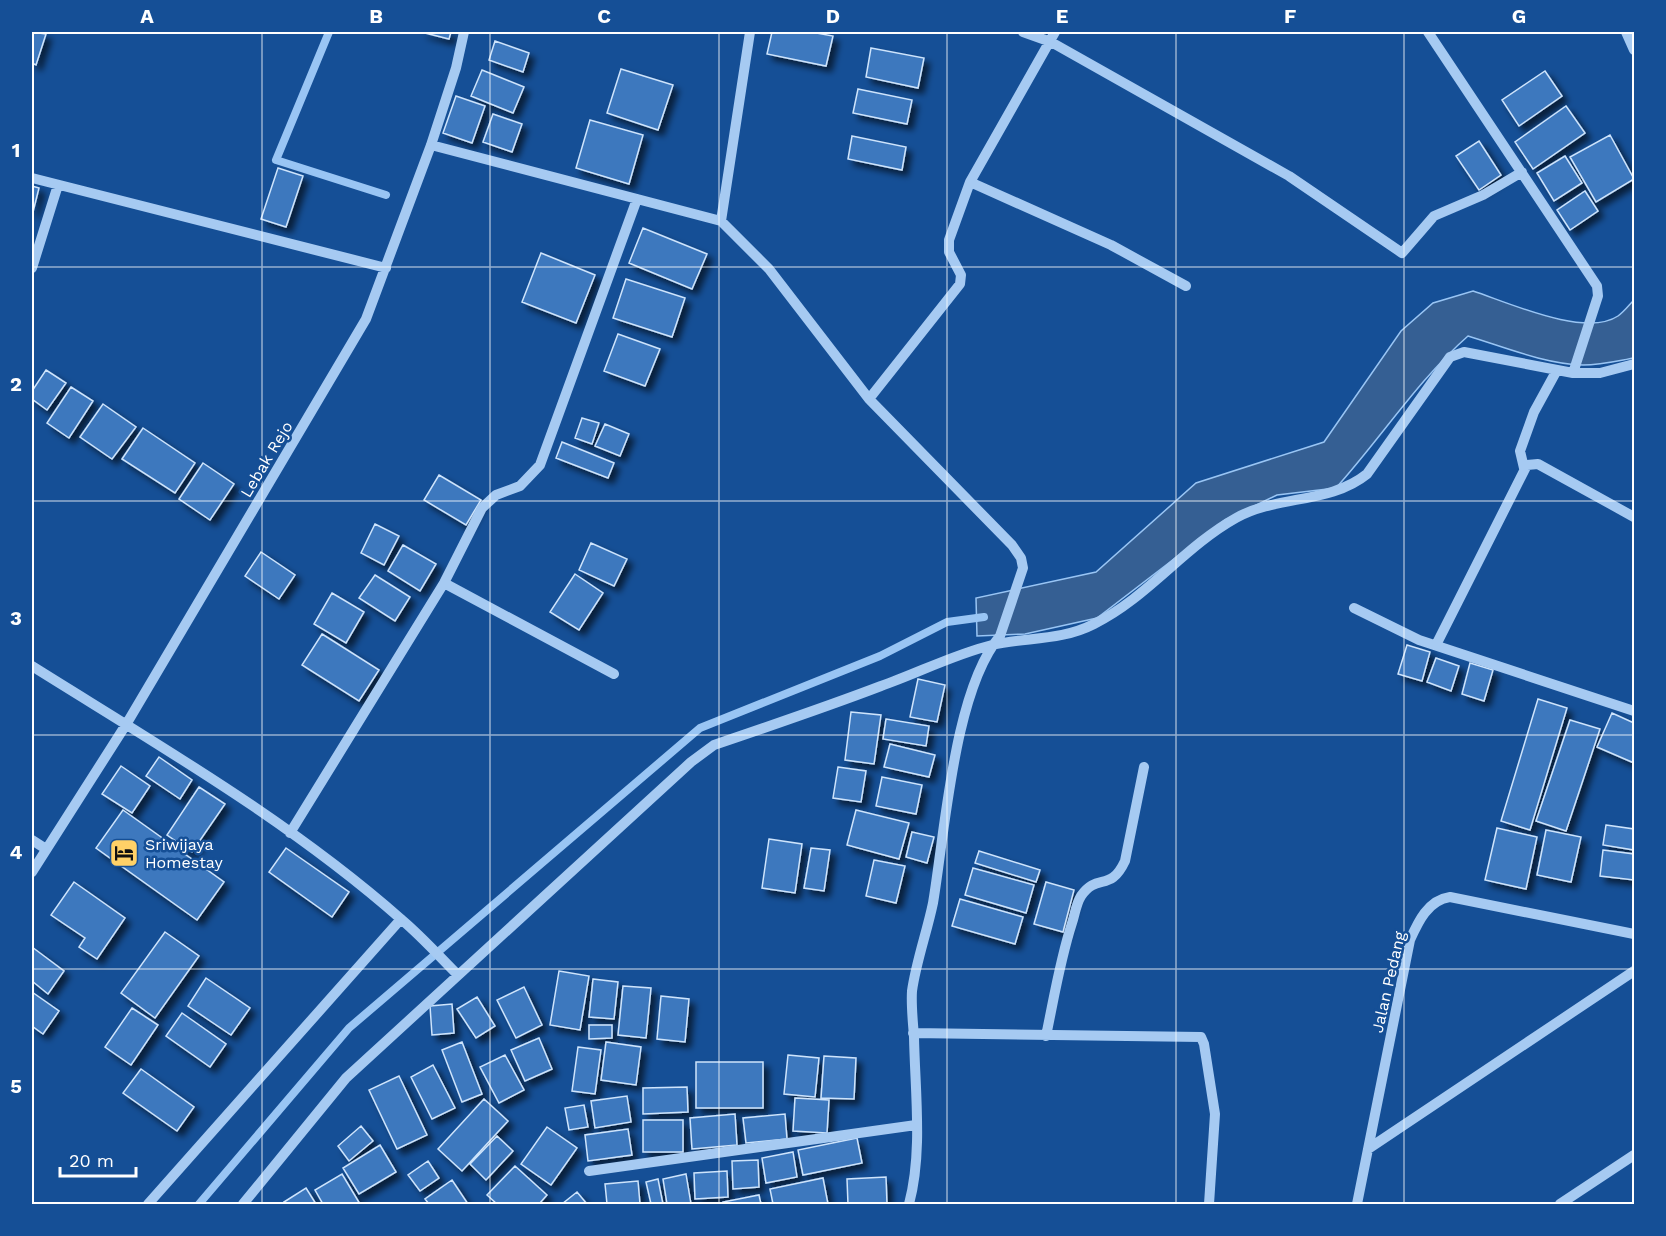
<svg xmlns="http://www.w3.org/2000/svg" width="1666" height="1236" font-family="'Work Sans',sans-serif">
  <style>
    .water { fill: #355f93; stroke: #99c5f4; stroke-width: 1.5 }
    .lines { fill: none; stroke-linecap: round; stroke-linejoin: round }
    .stream { stroke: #99c5f4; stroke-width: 8 }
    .building { fill: #3d78be; stroke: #cee4fc; stroke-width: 1.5; filter: url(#shadow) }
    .minor { stroke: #a6caf2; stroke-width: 10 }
    .grid { fill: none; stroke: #fff; stroke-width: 1.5; stroke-opacity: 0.55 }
    .labels { text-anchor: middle; stroke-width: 5; stroke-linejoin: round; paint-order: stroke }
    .street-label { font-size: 16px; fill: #fff; stroke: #154f96 }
    .poi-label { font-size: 16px; fill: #fff; stroke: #154f96; text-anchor: start }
    .neatline { fill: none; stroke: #fff; stroke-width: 2 }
    .grid-label { font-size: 20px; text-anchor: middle; font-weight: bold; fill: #fff }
  </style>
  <defs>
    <filter id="shadow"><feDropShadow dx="5.5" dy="5.5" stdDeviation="3" flood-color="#0009"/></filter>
  </defs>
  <rect width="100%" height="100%" fill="#154f96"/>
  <!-- water -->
  <path class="water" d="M1473 291C1507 302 1585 338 1618 316 1624 312 1629 305 1634 300V358C1617 361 1601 365 1583 365 1545 364 1504 347 1468 336 1418 380 1381 438 1336 488L1277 495 1225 520 1097 618 1025 634 977 636 976 598 1096 572 1196 483 1324 442 1401 331 1433 303Z"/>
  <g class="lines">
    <!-- stream -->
    <path class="stream" d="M329 32 276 160 386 195
      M199 1204 349 1028 700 728 880 656 947 622 984 617"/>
  </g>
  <!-- building -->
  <path class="building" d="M32 32 46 34 36 65 32 63Z
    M421 32H451L449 39Z
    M772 32H811L833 36 826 66 767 54Z
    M495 41 529 53 523 72 489 60Z
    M871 48 924 58 918 88 866 77Z
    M621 69 673 85 658 130 607 113Z
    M482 70 524 87 513 113 471 96Z
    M1545 71 1562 96 1519 126 1502 100Z
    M858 89 912 100 907 124 853 113Z
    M456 96 485 106 472 143 443 133Z
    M1566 106 1585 133 1533 169 1515 142Z
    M493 114 522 124 512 152 483 142Z
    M590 120 643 135 629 184 576 168Z
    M1610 135 1634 179 1596 202 1570 157Z
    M852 136 906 147 902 170 848 159Z
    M1479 141 1501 175 1479 190 1456 156Z
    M1565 156 1582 183 1554 201 1537 173Z
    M278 168 303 176 286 227 261 219Z
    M32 186 39 188 33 212H32Z
    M1585 191 1598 211 1570 230 1557 210Z
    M643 228 707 254 692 289 629 263Z
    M541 253 595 275 576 323 522 302Z
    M626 279 685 298 672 337 613 318Z
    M618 334 660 349 645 386 604 371Z
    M46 370 66 383 47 410 32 399V391Z
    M71 387 93 401 69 438 47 423Z
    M103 404 136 427 112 459 80 437Z
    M582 418 599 423 592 444 575 438Z
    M605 424 629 434 620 456 595 446Z
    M143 428 195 463 175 493 122 459Z
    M562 442 614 463 608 478 556 458Z
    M203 463 234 484 210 520 179 499Z
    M439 475 481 500 466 525 424 500Z
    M375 524 399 536 384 565 361 553Z
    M591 543 627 559 614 586 579 570Z
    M403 545 436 564 420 591 388 571Z
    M261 552 295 575 279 599 245 576Z
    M575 574 603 593 579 630 550 612Z
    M375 575 410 597 395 621 359 598Z
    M332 593 364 612 346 643 314 624Z
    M322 634 379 670 359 701 302 665Z
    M1407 645 1430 652 1422 681 1398 674Z
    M1436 658 1459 666 1451 691 1427 682Z
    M1470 663 1493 670 1484 701 1462 694Z
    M918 679 945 685 937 722 910 717Z
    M1538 699 1567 708 1530 830 1501 821Z
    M851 712 881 715 874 764 845 760Z
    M1612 713 1634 723V763L1597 747Z
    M886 719 929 726 926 746 883 739Z
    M1570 720 1600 729 1566 831 1536 821Z
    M890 744 935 755 929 777 884 767Z
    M159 757 192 780 180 799 146 776Z
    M121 766 150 786 132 813 102 794Z
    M838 767 866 771 861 802 833 798Z
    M882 777 922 785 916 814 876 806Z
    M199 787 225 804 192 852 167 835Z
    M123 810 224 882 197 920 96 848Z
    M856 810 909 823 899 859 847 845Z
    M1606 825 1634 829V850L1603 845Z
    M1497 828 1537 837 1526 889 1485 880Z
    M1546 830 1581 837 1571 882 1537 875Z
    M912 832 934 837 927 863 906 857Z
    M769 839 802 844 795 893 762 888Z
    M286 848 349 892 332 917 269 872Z
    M811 848 830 850 824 891 804 888Z
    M1603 850 1634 854V880L1600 876Z
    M979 851 1040 870 1036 882 975 863Z
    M874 860 905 866 896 903 866 896Z
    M973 868 1034 885 1026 913 965 895Z
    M74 882 125 918 97 959 79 947 85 938 51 915Z
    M1046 882 1074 890 1063 932 1034 924Z
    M960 899 1023 917 1015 944 952 926Z
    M165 932 199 956 155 1018 121 993Z
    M32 947 64 971 48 994 32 981Z
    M559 971 589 976 580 1030 550 1025Z
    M206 978 250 1008 231 1035 188 1006Z
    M593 979 618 982 614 1019 589 1017Z
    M623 986 651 988 646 1038 618 1035Z
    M524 987 542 1025 516 1038 497 1000Z
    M32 992 59 1011 43 1034 32 1026Z
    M661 996 689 999 685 1042 657 1039Z
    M477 997 495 1026 476 1038 457 1009Z
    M452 1004 454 1033 432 1035 430 1006Z
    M132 1008 158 1025 131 1065 105 1047Z
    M182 1013 226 1044 210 1067 166 1036Z
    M589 1025H612V1038L589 1039Z
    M539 1038 552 1069 525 1081 511 1050Z
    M462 1042 482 1094 462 1102 442 1050Z
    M606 1042 641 1047 636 1085 601 1080Z
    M578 1047 601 1050 595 1094 572 1091Z
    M505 1055 524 1090 499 1103 480 1067Z
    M788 1055 819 1058 815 1097 784 1094Z
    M824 1056 856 1058 854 1099 821 1098Z
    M696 1062H763V1108H696Z
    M433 1065 455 1108 432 1119 411 1077Z
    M141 1069 194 1107 177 1131 123 1093Z
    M399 1076 427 1135 397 1149 369 1090Z
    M687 1087 688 1112 643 1114V1088Z
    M627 1096 631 1122 595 1128 591 1101Z
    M795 1098 829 1100 827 1133 793 1131Z
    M484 1099 508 1121 462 1171 438 1149Z
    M584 1105 588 1127 569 1130 565 1108Z
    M735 1114 737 1145 692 1149 690 1118Z
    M785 1114 787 1139 746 1143 743 1118Z
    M643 1120H683V1152H643Z
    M361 1126 373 1141 349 1161 338 1146Z
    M547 1127 577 1148 551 1185 521 1164Z
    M628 1129 632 1155 588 1161 585 1135Z
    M497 1136 513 1151 486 1180 470 1164Z
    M857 1138 862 1163 803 1175 798 1150Z
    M380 1145 396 1172 359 1194 343 1168Z
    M793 1152 797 1177 766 1183 762 1158Z
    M758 1160 759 1187 733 1189 732 1161Z
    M428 1161 439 1178 420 1191 408 1175Z
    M515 1166 547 1195 539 1204H497L487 1195Z
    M727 1171 728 1197 695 1199 694 1173Z
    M342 1174 360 1204H323L315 1190Z
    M686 1174 691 1204H667L663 1179Z
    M886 1177 887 1204H848L847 1179Z
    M823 1178 828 1204H773L770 1189Z
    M658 1179 663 1204H651L646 1182Z
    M452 1180 468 1204H429L425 1199Z
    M638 1181 640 1204H607L605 1184Z
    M306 1188 316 1204H286L284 1202Z
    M577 1192 587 1204H562Z
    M759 1195 761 1204H723V1202Z"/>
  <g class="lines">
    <!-- minor -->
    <path class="minor" d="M1023 32 1051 42 1289 176 1402 253 1434 216 1483 195 1522 172
      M1428 32 1597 286 1598 296 1573 373
      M1626 32 1634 50
      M431 145 721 221 769 269 869 399 1012 545 1021 558 1023 568 1000 636C954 690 945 832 933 903 927 932 916 962 912 991 911 1006 913 1022 914 1037 915 1091 923 1152 909 1204
      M32 178 386 268
      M970 182 1111 245 1186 286
      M721 221 750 32
      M32 268 58 185
      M869 399 960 284 961 275 949 252V240L970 182 1055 32
      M1524 468 1520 451 1534 412 1557 370
      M444 583 614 674
      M1354 608 1419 640 1634 711
      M1436 645 1527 465 1538 464 1634 517
      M32 666C158 745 290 821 402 920 422 937 439 956 457 974
      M290 833 444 583 482 508 496 495 520 486 540 465 637 199
      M32 840 46 849
      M32 872 127 723 366 319 431 145 456 68 464 32
      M913 1033 1201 1037 1204 1044 1215 1114 1209 1204
      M1046 1036C1054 998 1060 960 1072 923 1075 914 1076 904 1081 896 1098 872 1110 893 1125 861L1144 767
      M1368 1149 1634 971
      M589 1171 916 1125
      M148 1204 401 919
      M243 1204 346 1078 691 762 714 745C770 726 826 707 881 686 918 673 955 654 992 645 1027 637 1061 641 1094 624 1147 598 1184 547 1236 518 1277 495 1330 504 1367 474L1450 357 1464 352 1573 373H1600L1634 364
      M1357 1204 1410 940C1418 922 1428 900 1450 897L1634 934
      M1560 1204 1634 1155"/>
  </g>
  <!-- grid -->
  <path class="grid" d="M262 32V1204M490 32V1204M719 32V1204M947 32V1204M1176 32V1204M1404 32V1204M32 267H1634M32 501H1634M32 735H1634M32 969H1634"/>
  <!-- icons -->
  <defs>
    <g id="hotel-square" transform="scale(1.5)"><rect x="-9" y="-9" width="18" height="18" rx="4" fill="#ffd167" stroke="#154f96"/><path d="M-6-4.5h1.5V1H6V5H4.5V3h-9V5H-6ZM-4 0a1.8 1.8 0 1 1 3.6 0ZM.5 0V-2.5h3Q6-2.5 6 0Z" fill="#111"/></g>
  </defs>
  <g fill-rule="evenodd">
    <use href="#hotel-square" x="124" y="853"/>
  </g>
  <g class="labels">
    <!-- street labels -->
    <g class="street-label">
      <text transform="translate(266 459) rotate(-59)" y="6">Lebak Rejo</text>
      <text transform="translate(1388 982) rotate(-77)" y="6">Jalan Pedang</text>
    </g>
    <!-- poi labels -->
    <g class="poi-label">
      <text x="145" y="850">Sriwijaya<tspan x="145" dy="18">Homestay</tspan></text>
    </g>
  </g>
  <!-- border -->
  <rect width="1666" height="1236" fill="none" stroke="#154f96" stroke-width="66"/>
  <!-- scale -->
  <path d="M60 1167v9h76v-9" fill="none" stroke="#ffffff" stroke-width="3"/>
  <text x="69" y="1167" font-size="18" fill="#ffffff" stroke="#154f96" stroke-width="4.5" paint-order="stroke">20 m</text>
  <rect x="33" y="33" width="1600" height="1170" class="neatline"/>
  <g class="grid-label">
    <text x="147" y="23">A</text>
    <text x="376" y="23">B</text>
    <text x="604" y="23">C</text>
    <text x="833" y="23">D</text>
    <text x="1062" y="23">E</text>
    <text x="1290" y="23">F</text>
    <text x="1519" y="23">G</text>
    <text x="16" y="157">1</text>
    <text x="16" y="391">2</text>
    <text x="16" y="625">3</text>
    <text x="16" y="859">4</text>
    <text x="16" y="1093">5</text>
  </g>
</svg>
